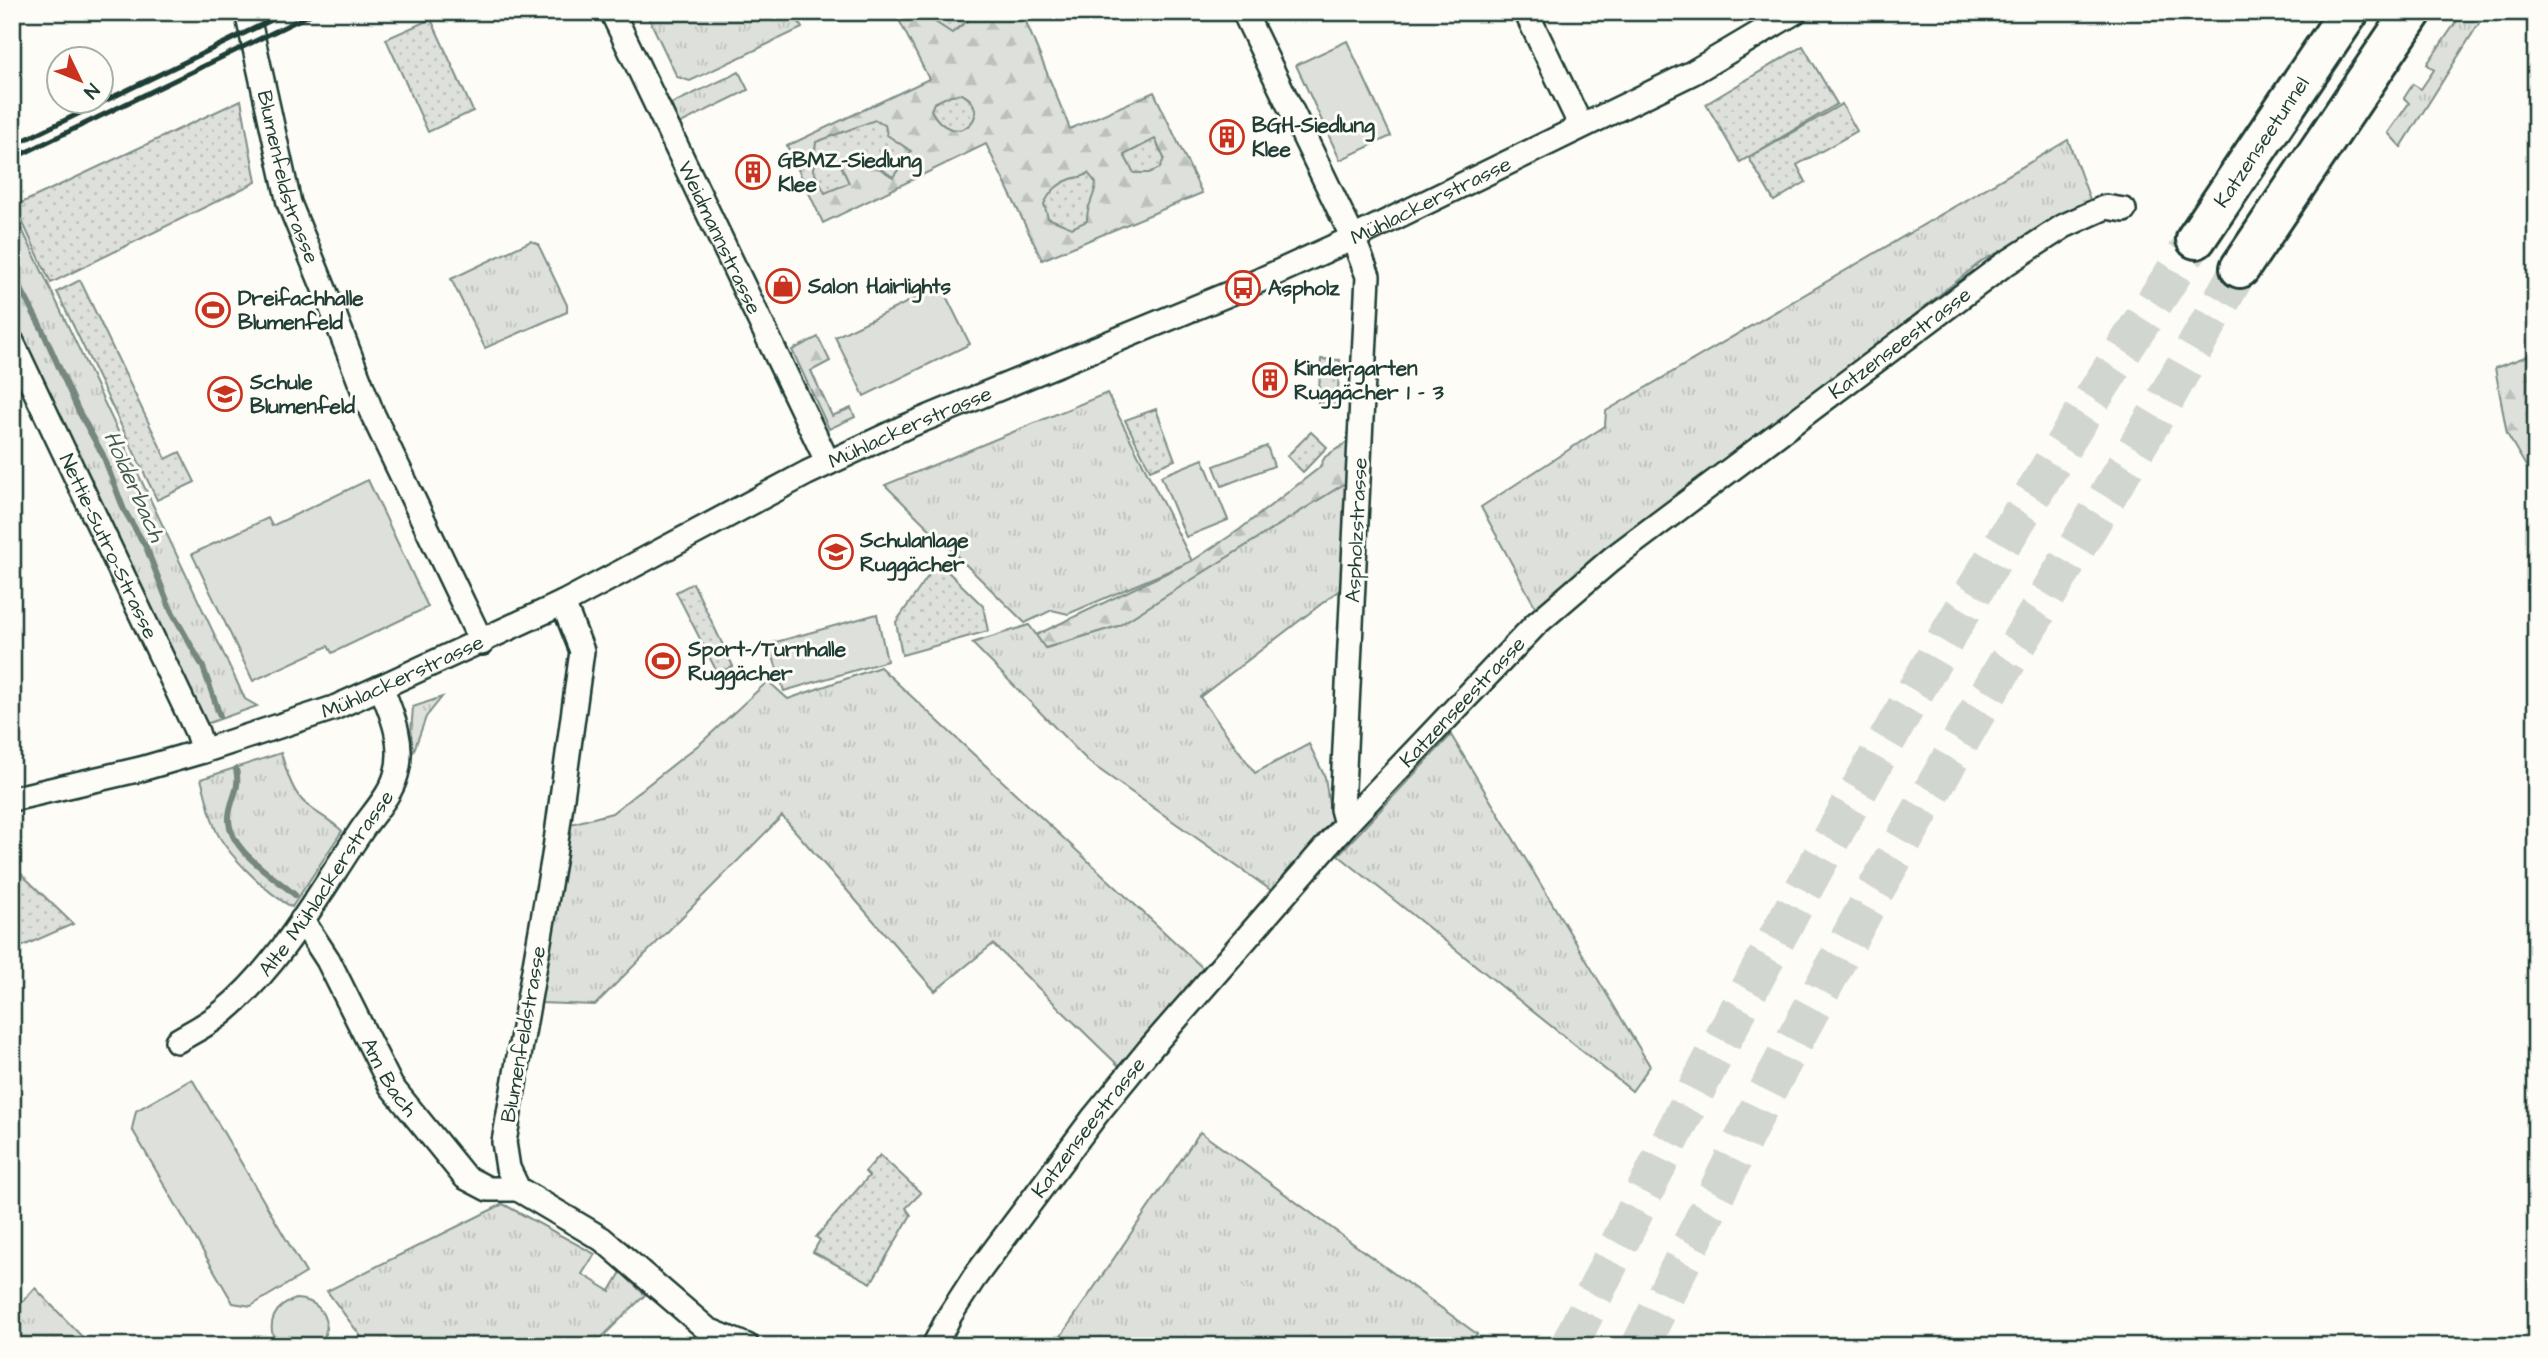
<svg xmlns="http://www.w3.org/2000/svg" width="2548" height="1358" font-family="'Architects Daughter',sans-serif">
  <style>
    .grass { fill: url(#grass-tufts); stroke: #7e8e88; stroke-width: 2 }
    .forest { fill: url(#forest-firs); stroke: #7e8e88; stroke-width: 2 }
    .park { fill: url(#park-dots); stroke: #7e8e88; stroke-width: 2 }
    .pitch { fill: #dde0db; stroke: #7e8e88; stroke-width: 2 }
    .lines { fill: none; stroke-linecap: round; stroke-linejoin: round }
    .stream { stroke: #75877f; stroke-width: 6 }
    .motorway-tunnel { stroke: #d1d6d0; stroke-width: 38; stroke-dasharray: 38 19; stroke-linecap: butt }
    .minor-casing { stroke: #1f3d34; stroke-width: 28 }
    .motorway-casing { stroke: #1f3d34; stroke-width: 44 }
    .minor { stroke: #fdfcf7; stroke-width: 23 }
    .motorway { stroke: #fdfcf7; stroke-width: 38 }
    .rail { stroke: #1f3d34; stroke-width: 5 }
    .labels { text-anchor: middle; stroke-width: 6; stroke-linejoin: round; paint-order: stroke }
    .poi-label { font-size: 21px; font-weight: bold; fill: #1f3d34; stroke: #fdfcf7; text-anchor: start }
    .street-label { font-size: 21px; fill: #1f3d34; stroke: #fdfcf7 }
    .water-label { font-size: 23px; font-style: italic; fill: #435c53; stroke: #fdfcf7 }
  </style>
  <defs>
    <pattern id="grass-tufts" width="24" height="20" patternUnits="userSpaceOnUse" patternTransform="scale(1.75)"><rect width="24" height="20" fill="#dde0db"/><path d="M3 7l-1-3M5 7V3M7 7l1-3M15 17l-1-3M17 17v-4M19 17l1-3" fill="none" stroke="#bdc1bd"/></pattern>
    <pattern id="forest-firs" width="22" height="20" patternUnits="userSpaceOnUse" patternTransform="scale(1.75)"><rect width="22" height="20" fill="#dde0db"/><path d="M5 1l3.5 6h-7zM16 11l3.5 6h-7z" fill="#bdc1bd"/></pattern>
    <pattern id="park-dots" width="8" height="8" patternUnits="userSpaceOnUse" patternTransform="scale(1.75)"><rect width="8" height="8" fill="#dde0db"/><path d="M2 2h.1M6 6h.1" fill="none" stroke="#bdc1bd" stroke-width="1.8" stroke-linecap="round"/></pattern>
  </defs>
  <rect width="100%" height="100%" fill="#fdfcf7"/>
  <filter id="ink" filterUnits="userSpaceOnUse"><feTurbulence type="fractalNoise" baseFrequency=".0143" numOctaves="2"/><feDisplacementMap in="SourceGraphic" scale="14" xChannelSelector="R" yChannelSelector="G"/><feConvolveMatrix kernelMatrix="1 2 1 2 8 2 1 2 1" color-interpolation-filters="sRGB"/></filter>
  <g filter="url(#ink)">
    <!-- grass -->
    <path class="grass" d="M646 12H794L802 28 690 81 677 77Z
      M2463 12H2486L2401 147 2388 133 2409 103 2404 98 2413 84 2421 89 2434 70 2427 64Z
      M739 72 748 90 679 124 671 104Z
      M2068 140 2092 205 1983 260 1792 413 1537 610 1481 507 1605 426 1606 411Z
      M12 208 245 699 257 706 203 725 12 324Z
      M531 241 538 244 567 305V312L485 348 451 279Z
      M1107 393 1192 561 1068 614 1052 610 1025 623 885 485Z
      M1347 482 1342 588 1200 697 1255 773 1309 744 1325 777 1332 824 1272 891 1090 763 972 643 1029 625 1046 648 1117 626Z
      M880 667 1206 971 1119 1066 993 944 935 991 782 816 595 1005 540 1003 567 825 612 813 702 742 768 681 788 699Z
      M442 697 426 717 413 753 411 733 413 707Z
      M1451 735 1650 1066 1632 1091 1338 855Z
      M281 753C287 771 291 791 306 804 317 814 331 820 342 831L292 907C268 894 225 853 215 828 209 812 206 795 201 779Z
      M1200 1132 1477 1334 1469 1346H1074L1059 1339Z
      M503 1204 595 1254 582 1274 610 1291 621 1272 645 1295 593 1346H368L327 1291Z
      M35 1288 91 1346H12V1313Z"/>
    <!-- forest -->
    <path class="forest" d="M895 12H1022L1070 129 1154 92 1202 193 1042 260 986 144 823 223 787 146 929 79Z
      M818 337 830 361 811 371 832 416 851 408 855 417 829 429 792 350Z
      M2536 353V483L2507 434 2495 368Z
      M1350 440 1347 482 1118 626 1045 648 1036 635 1192 561 1239 530 1319 468 1325 457Z"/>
    <!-- park -->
    <path class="park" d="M920 12H963L970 19 952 33Z
      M431 19 473 111 428 132 386 39Z
      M1803 46 1837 104 1740 162 1706 104Z
      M962 94C997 113 954 154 931 110L934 103 951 95Z
      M241 100 256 182 51 283 15 206Z
      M1842 104 1857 131 1797 165 1806 182 1774 201 1749 158Z
      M875 120 885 125 887 135 911 151 893 177C872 163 865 158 839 161L849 183 825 193 813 170 816 142Z
      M1155 139 1164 158 1160 168 1149 173H1134L1124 155Z
      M1088 173 1096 183C1095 197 1086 206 1087 221L1072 228 1048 218 1044 204C1050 192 1057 184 1071 179 1079 176 1082 179 1088 173Z
      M80 280 166 459 180 452 195 482 157 500 57 292Z
      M1321 359 1340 360 1337 404 1318 403Z
      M1156 409 1175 460 1150 470 1125 420Z
      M1311 432 1327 447 1303 472 1287 456Z
      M938 562 983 606 988 631 902 655 896 622Z
      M693 583 733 666 718 674 676 592Z
      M12 865 73 924 12 951Z
      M880 1155 921 1193 906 1208 911 1215 871 1283 813 1252 820 1240 816 1237 869 1176 865 1172Z"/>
    <!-- pitch -->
    <path class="pitch" d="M1347 41 1391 136 1340 160 1296 65Z
      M941 286 970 344 864 396 835 337Z
      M1267 446 1274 466 1222 486 1214 466Z
      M1203 459 1228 520 1186 537 1161 476Z
      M368 480 428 607 332 653 328 646 253 681 192 554 268 518 272 526Z
      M877 614 887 661 784 691 769 644Z
      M192 1079 306 1273 251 1306 233 1303 132 1129 136 1111Z
      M296 1299C322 1300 334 1323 320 1346L276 1344C266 1323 274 1306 296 1299Z"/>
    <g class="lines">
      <!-- stream -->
      <path class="stream" d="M12 272 42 329 78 410 103 455 124 510 146 547 170 608 203 667 220 716
        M236 769C241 791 230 798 229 817 227 850 273 875 295 895"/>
      <!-- motorway-tunnel -->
      <path class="motorway-tunnel" d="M1569 1346C1617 1248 1664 1150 1715 1054 1862 774 2021 502 2196 239
        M1640 1346 1769 1088 1872 896 1976 714 2161 407 2240 268"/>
      <!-- minor casing -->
      <g class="minor-casing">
        <g id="minor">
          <path id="s1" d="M247 12 289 203 327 296 372 413 482 643"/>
          <path id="s2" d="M612 12 828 463"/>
          <path d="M1244 12 1353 238 1368 276 1342 809 1346 824"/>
          <path d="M1526 12 1581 126"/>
          <path id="s3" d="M12 342 197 732 203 751"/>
          <path d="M563 603 582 651 554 856 504 1142 508 1168 518 1189 602 1239 708 1330 747 1346"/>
          <path id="s4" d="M12 799 141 769 203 751 334 708 381 687 563 603 807 473 905 427 1243 288 1353 238 1692 73 1795 12"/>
          <path id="s5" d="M302 920 328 960 391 1086 465 1177 488 1189H518"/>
          <path id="s6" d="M177 1041C192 1032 209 1024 223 1012 280 965 318 895 359 834 371 815 390 797 396 775 405 745 393 716 381 687"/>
          <path id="s7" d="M934 1346 950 1315 974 1278 1095 1116 1148 1051 1346 824 1536 624 1613 558 2002 266 2064 226 2106 207 2124 210"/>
        </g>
      </g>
      <!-- motorway casing -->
      <g class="motorway-casing">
        <g id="motorway">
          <path id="s8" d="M2196 239 2349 12"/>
          <path d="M2240 268 2412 12"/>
        </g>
      </g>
      <!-- minor -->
      <use href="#minor" class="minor"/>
      <!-- motorway -->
      <use href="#motorway" class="motorway"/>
      <!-- rail -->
      <path class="rail" d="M12 146 288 12
        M12 159 315 12"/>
    </g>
  </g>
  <!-- icons -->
  <defs>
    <g id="building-ring" transform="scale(1.75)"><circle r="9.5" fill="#fdfcf7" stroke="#c8321e" stroke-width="1.5"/><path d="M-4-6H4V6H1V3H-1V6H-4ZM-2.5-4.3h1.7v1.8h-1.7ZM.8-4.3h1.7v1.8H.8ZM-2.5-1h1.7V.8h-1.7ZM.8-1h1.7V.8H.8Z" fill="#c8321e"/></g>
    <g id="shop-ring" transform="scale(1.75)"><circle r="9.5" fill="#fdfcf7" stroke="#c8321e" stroke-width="1.5"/><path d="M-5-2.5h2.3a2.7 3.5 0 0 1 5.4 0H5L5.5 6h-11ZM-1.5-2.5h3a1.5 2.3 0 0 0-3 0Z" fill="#c8321e"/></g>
    <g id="bus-ring" transform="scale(1.75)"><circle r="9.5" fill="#fdfcf7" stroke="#c8321e" stroke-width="1.5"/><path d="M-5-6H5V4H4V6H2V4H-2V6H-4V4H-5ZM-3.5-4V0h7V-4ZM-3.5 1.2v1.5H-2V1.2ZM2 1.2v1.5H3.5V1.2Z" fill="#c8321e"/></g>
    <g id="stadium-ring" transform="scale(1.75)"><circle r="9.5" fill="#fdfcf7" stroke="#c8321e" stroke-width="1.5"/><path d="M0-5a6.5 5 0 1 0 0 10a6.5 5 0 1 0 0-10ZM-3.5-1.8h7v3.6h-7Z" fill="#c8321e"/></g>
    <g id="school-ring" transform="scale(1.75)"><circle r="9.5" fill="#fdfcf7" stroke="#c8321e" stroke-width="1.5"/><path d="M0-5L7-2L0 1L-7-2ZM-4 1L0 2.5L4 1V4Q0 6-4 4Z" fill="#c8321e"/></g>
  </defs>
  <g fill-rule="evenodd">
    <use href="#building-ring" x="1227" y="137"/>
    <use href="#building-ring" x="753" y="172"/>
    <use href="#shop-ring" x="783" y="286"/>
    <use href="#bus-ring" x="1243" y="288"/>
    <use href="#stadium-ring" x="213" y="310"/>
    <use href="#building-ring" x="1270" y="380"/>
    <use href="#school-ring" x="225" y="394"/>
    <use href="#school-ring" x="836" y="552"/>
    <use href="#stadium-ring" x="663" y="661"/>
  </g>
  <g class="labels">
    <!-- poi labels -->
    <g class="poi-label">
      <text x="1252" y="132">BGH-Siedlung<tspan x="1252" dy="24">Klee</tspan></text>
      <text x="778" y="167">GBMZ-Siedlung<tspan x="778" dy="24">Klee</tspan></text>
      <text x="808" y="293">Salon Hairlights</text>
      <text x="1268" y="295">Aspholz</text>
      <text x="238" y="305">Dreifachhalle<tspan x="238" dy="24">Blumenfeld</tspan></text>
      <text x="1294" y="375">Kindergarten<tspan x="1294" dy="24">Ruggächer 1 - 3</tspan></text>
      <text x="250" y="389">Schule<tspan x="250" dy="24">Blumenfeld</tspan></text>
      <text x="860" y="547">Schulanlage<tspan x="860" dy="24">Ruggächer</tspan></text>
      <text x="688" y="656">Sport-/Turnhalle<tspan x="688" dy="24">Ruggächer</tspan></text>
    </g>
    <!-- street labels -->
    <g class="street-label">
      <text dy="7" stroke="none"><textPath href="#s8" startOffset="117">Katzenseetunnel</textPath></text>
      <text dy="7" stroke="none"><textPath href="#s1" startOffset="170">Blumenfeldstrasse</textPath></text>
      <text dy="7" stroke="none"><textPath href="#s4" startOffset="1544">Mühlackerstrasse</textPath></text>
      <text dy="7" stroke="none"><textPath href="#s2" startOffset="250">Weidmannstrasse</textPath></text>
      <text dy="7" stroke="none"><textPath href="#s7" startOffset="1402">Katzenseestrasse</textPath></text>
      <text dy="7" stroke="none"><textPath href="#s4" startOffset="976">Mühlackerstrasse</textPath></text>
      <text transform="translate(1356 530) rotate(-87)" y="7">Aspholzstrasse</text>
      <text dy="7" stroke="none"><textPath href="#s3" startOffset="226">Nettie-Sutro-Strasse</textPath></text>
      <text dy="7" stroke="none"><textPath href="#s4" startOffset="410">Mühlackerstrasse</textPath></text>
      <text dy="7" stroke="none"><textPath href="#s7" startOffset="835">Katzenseestrasse</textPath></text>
      <text dy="7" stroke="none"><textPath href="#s6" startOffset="220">Alte Mühlackerstrasse</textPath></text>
      <text transform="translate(523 1034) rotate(-80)" y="7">Blumenfeldstrasse</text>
      <text dy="7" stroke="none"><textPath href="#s5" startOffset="180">Am Bach</textPath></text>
      <text dy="7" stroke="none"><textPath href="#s7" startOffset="268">Katzenseestrasse</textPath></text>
    </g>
    <!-- water labels -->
    <g class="water-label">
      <text transform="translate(135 486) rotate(66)" y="8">Holderbach</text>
    </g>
  </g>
  <!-- margin -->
  <rect width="2548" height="1358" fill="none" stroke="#fdfcf7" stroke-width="42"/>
  <rect x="21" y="21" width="2506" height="1316" fill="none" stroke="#1f3d34" stroke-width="2.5" filter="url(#ink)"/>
  <!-- north arrow -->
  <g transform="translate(80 80) rotate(133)"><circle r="33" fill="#fdfcf7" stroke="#a4b0a9" stroke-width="2"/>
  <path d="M0-5L12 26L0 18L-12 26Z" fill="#c8321e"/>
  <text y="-10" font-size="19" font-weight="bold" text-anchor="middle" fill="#1f3d34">N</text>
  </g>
</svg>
